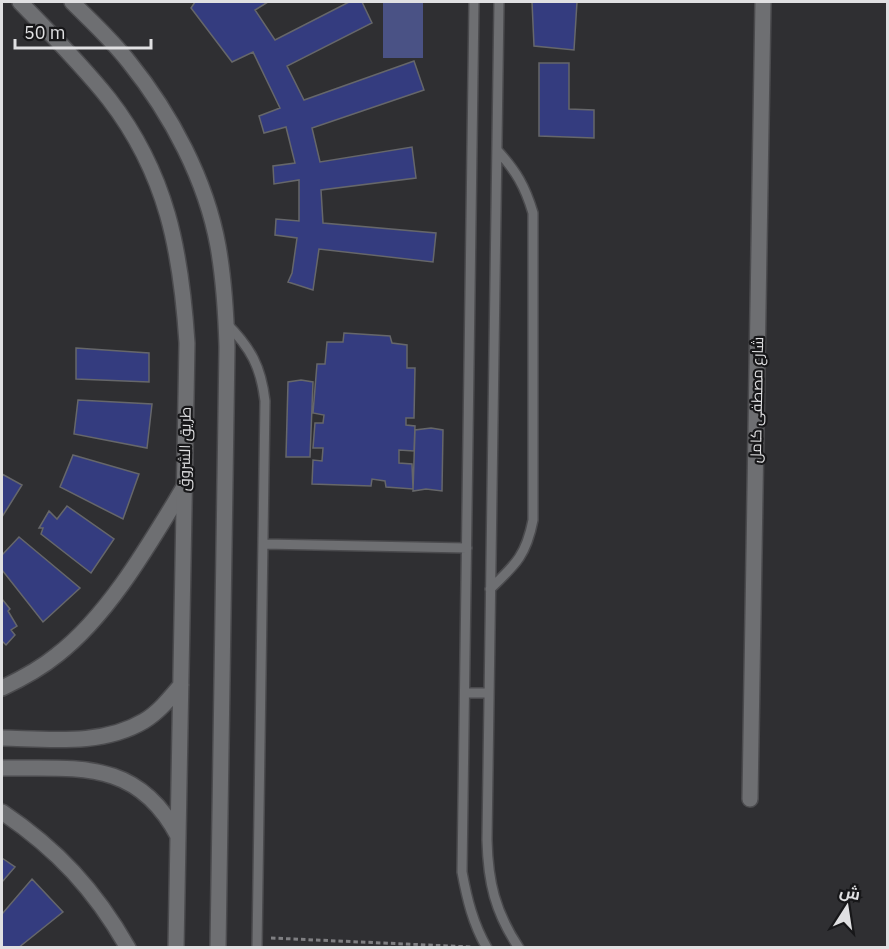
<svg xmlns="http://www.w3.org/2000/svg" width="889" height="949" font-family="'IBM Plex Sans',Cairo,sans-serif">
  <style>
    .green { fill: #4a5285 }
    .building { fill: #343c7f; stroke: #66676a; stroke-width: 1.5 }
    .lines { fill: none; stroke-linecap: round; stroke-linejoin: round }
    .lane-casing { stroke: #4b4b4e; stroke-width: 12 }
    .street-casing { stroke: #4b4b4e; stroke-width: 18 }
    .secondary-casing { stroke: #4b4b4e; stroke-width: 18 }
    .path { stroke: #7f7f82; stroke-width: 3; stroke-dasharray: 4.5 3; stroke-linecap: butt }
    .lane { stroke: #6e6f72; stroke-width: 9 }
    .street { stroke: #6e6f72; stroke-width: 15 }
    .secondary { stroke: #6e6f72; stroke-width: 15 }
    .labels { text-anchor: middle; stroke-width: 4.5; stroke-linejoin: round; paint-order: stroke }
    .street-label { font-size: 15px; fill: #e0e0e2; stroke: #171719 }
  </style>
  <rect width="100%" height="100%" fill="#2f2f32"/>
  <!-- green -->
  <path class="green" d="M383 2H423V58H383Z"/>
  <!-- building -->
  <path class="building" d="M195 2H268L255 10 275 40 349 2H362L372 23 287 66 304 100 414 61 424 90 312 128 320 162 412 147 416 178 321 190 323 223 436 233 433 262 319 249 313 290 288 282 292 273 297 238 275 235 276 219 299 221V180L274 184 273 166 295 163 286 127 264 133 259 116 280 108 253 52 232 62 191 8Z
    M532 2H577L574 50 534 46Z
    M539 63H569V109L594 110V138L539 136Z
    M344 333 390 336 392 343 407 345V368H415L414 418H406V425L415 426 414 451 399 450V463L412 464 413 489 386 487 385 481 372 479 371 486 312 484 313 460 322 461 323 448H313L315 423H323L324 415 313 413 317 364H325L327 342H343Z
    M76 348 149 353V382L76 379Z
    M301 380 313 382 310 457H286L288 382Z
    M78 400 152 404 147 448 74 434Z
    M431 428 443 430 442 491 426 489 413 491 415 430Z
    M73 455 139 474 123 519 60 487Z
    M2 474 22 485 2 517Z
    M67 506 114 539 91 573 41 534 43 528H39L49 511 57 519Z
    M19 537 80 588 43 622 2 570V555Z
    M2 599 10 609 8 611 17 626 11 630 15 635 6 645 2 641Z
    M2 858 15 867 2 882Z
    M32 879 63 912 18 948H2V914Z"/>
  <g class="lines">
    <!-- lane casing -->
    <g class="lane-casing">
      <path id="lane" d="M474 2 462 872C467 899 473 924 487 948
        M499 2 487 840C488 882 495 912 519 948
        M226 323C251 348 261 367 265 401L257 948
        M264 544 467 548
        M490 589C515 565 526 556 533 520V213C525 186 516 171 497 150
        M465 693H489"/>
    </g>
    <!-- street casing -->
    <g class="street-casing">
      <path id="street" d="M2 688C21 679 40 669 57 655 109 615 150 543 184 487
        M750 799 763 2
        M2 812C57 849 95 890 128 948"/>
    </g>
    <!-- secondary casing -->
    <g class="secondary-casing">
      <path id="secondary" d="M20 2C50 33 82 65 109 99 167 174 181 251 187 343L176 948
        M72 2C91 21 112 40 129 62 171 114 206 180 218 246 224 280 226 313 227 347L218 948
        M2 738C49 739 102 746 144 721 159 712 170 698 181 685
        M2 768C77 769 137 758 178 836"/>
    </g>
    <!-- path -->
    <path class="path" d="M271 938 472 947"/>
    <!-- lane -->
    <use href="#lane" class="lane"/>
    <!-- street -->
    <use href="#street" class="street"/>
    <!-- secondary -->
    <use href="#secondary" class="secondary"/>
  </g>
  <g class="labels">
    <!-- street labels -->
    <g class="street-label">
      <text transform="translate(757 400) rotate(-89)" y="5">شارع مصطفى كامل</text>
      <text transform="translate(185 449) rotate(-89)" y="5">طريق الشروق</text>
    </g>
  </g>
  <!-- border -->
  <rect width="889" height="949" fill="none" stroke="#e0e0e2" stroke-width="6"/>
  <!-- north arrow -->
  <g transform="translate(847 907) rotate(12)" stroke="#171719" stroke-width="4.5" paint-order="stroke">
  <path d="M0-4.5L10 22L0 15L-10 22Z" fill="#e0e0e2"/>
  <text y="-9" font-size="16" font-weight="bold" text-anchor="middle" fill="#e0e0e2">ش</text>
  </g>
  <!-- scale -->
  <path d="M15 39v9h136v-9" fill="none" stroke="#e0e0e2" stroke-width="3"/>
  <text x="24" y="39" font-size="18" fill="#e0e0e2" stroke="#171719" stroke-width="4.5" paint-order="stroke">50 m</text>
</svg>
